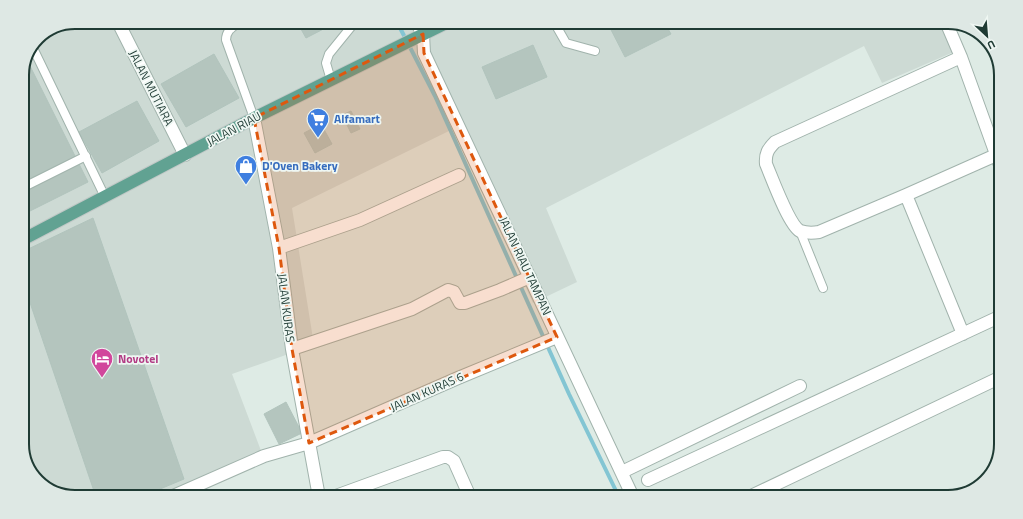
<svg xmlns="http://www.w3.org/2000/svg" width="1023" height="519" font-family="'Titillium Web',sans-serif">
  <style>
    .built { fill: #cddad4 }
    .lines { fill: none; stroke-linecap: round; stroke-linejoin: round }
    .stream { stroke: #83c5d3; stroke-width: 4 }
    .building { fill: #b4c5be; stroke: #b1c4bd }
    .lane-casing { stroke: #a1b3ac; stroke-width: 10 }
    .street-casing { stroke: #a1b3ac; stroke-width: 14 }
    .primary-casing { stroke: #c0c8c6; stroke-width: 14 }
    .lane { stroke: #fff; stroke-width: 8 }
    .street { stroke: #fff; stroke-width: 12 }
    .primary { stroke: #61a292; stroke-width: 12 }
    .marked { fill: #de580e; fill-opacity: 0.2; stroke: #de580e; stroke-width: 3; stroke-dasharray: 8 5; stroke-linejoin: round }
    .labels { text-anchor: middle; stroke-width: 3.5; stroke-linejoin: round; paint-order: stroke }
    .street-label { font-size: 12px; fill: #1f3b34; stroke: #eff7f3 }
    .shop-label { font-size: 12px; font-weight: bold; fill: #366cbe; stroke: #eff7f3; text-anchor: start }
    .hotel-label { font-size: 12px; font-weight: bold; fill: #b23c85; stroke: #eff7f3; text-anchor: start }
    .rim { fill: none; stroke: #1f3b34; stroke-width: 2 }
  </style>
  <rect width="100%" height="100%" fill="#deebe5"/>
  <!-- built -->
  <path class="built" d="M75 22H943L956 51 882 83 864 46 546 208 577 282 533 303 453 129 292 208 314 345 232 374 263 456 163 497H75L52 492 31 474 22 448V72L38 37Z"/>
  <g class="lines">
    <!-- stream -->
    <path class="stream" d="M397 22 435 96 569 394 619 497"/>
  </g>
  <!-- building -->
  <path class="building" d="M297 22H337L306 38Z
    M607 22H664L671 34 625 57Z
    M533 45 547 77 496 99 482 67Z
    M214 54 239 98 186 127 161 84Z
    M27 60 88 182 22 215V72Z
    M137 101 159 141 102 173 79 132Z
    M351 111 360 129 351 133 342 115Z
    M321 124 332 144 315 153 304 133Z
    M93 218 184 479 141 497H96L22 279V252Z
    M286 402 302 433 279 444 264 414Z
    M22 441 32 475 22 448Z"/>
  <g class="lines">
    <!-- lane casing -->
    <g class="lane-casing">
      <path id="lane" d="M240 22C233 27 226 30 226 40L254 118
        M554 22 566 43 595 51
        M33 48 105 197
        M331 80 326 63 329 54 355 22
        M22 188 86 156
        M800 231 823 288"/>
    </g>
    <!-- street casing -->
    <g class="street-casing">
      <path id="street" d="M118 22 185 155
        M416 22 423 34 424 53 633 497
        M946 22 961 57 1001 168
        M961 57 775 142C768 149 765 154 766 164 772 178 789 225 800 231 806 233 813 233 819 232L906 195 996 155
        M254 118 279 248 292 349 319 497
        M906 195 963 334
        M279 248 360 220 459 175
        M292 349 412 309 448 290 454 292 460 303H465L500 290 530 277
        M622 472 800 386
        M648 480 1001 316
        M171 497 264 456 309 443 458 378 557 337
        M333 497 443 457H448L454 461 470 497
        M749 497 1001 377"/>
    </g>
    <!-- primary casing -->
    <g class="primary-casing">
      <path id="primary" d="M22 240 254 118 448 22"/>
    </g>
    <!-- lane -->
    <use href="#lane" class="lane"/>
    <!-- street -->
    <use href="#street" class="street"/>
    <!-- primary -->
    <use href="#primary" class="primary"/>
  </g>
  <!-- marked area -->
  <path class="marked" d="M423 34 424 53 557 337 309 443 292 349 279 248 254 118Z"/>
  <!-- icons -->
  <defs>
    <g id="supermarket-pin" transform="scale(1.15)"><path d="M0 17L-7.5 6A9.5 9.5 0 1 1 7.5 6Z" fill="#3f7fe0" stroke="#eff7f3"/><path d="M-6-5.5h2.5l.6 2H6L4.5 2H-2.5L-4.4-4H-6ZM-1.5 3.2a1.3 1.3 0 1 0 .1 0ZM3 3.2a1.3 1.3 0 1 0 .1 0Z" fill="#fff"/></g>
    <g id="shop-pin" transform="scale(1.15)"><path d="M0 17L-7.5 6A9.5 9.5 0 1 1 7.5 6Z" fill="#3f7fe0" stroke="#eff7f3"/><path d="M-5-2.5h2.3a2.7 3.5 0 0 1 5.4 0H5L5.5 6h-11ZM-1.5-2.5h3a1.5 2.3 0 0 0-3 0Z" fill="#fff"/></g>
    <g id="hotel-pin" transform="scale(1.15)"><path d="M0 17L-7.5 6A9.5 9.5 0 1 1 7.5 6Z" fill="#d1479c" stroke="#eff7f3"/><path d="M-6-4.5h1.5V1H6V5H4.5V3h-9V5H-6ZM-4 0a1.8 1.8 0 1 1 3.6 0ZM.5 0V-2.5h3Q6-2.5 6 0Z" fill="#fff"/></g>
  </defs>
  <g fill-rule="evenodd">
    <use href="#supermarket-pin" x="318" y="119"/>
    <use href="#shop-pin" x="246" y="166"/>
    <use href="#hotel-pin" x="102" y="359"/>
  </g>
  <g class="labels">
    <!-- street labels -->
    <g class="street-label">
      <text transform="translate(151 88) rotate(63)" y="4">JALAN MUTIARA</text>
      <text transform="translate(234 129) rotate(-28)" y="4">JALAN RIAU</text>
      <text transform="translate(525 266) rotate(65)" y="4">JALAN RIAU TAMPAN</text>
      <text transform="translate(286 308) rotate(83)" y="4">JALAN KURAS</text>
      <text transform="translate(427 392) rotate(-24)" y="4">JALAN KURAS 6</text>
    </g>
    <!-- shop labels -->
    <g class="shop-label">
      <text x="334" y="123">Alfamart</text>
      <text x="262" y="170">D'Oven Bakery</text>
    </g>
    <!-- hotel labels -->
    <g class="hotel-label">
      <text x="118" y="363">Novotel</text>
    </g>
  </g>
  <!-- crop -->
  <path d="M0 0H1023V519H0ZM75 29H948A46 46 0 0 1 994 75V444A46 46 0 0 1 948 490H75A46 46 0 0 1 29 444V75A46 46 0 0 1 75 29Z" fill="#dee8e4" fill-rule="evenodd"/>
  <path class="rim" d="M75 29H948A46 46 0 0 1 994 75V444A46 46 0 0 1 948 490H75A46 46 0 0 1 29 444V75A46 46 0 0 1 75 29Z"/>
  <!-- north arrow -->
  <g transform="translate(987 36) rotate(154)" stroke="#eff7f3" stroke-width="3" paint-order="stroke">
  <path d="M0-3L7 15L0 10L-7 15Z" fill="#1f3b34"/>
  <text y="-6" font-size="11" font-weight="bold" text-anchor="middle" fill="#1f3b34">U</text>
  </g>
</svg>
